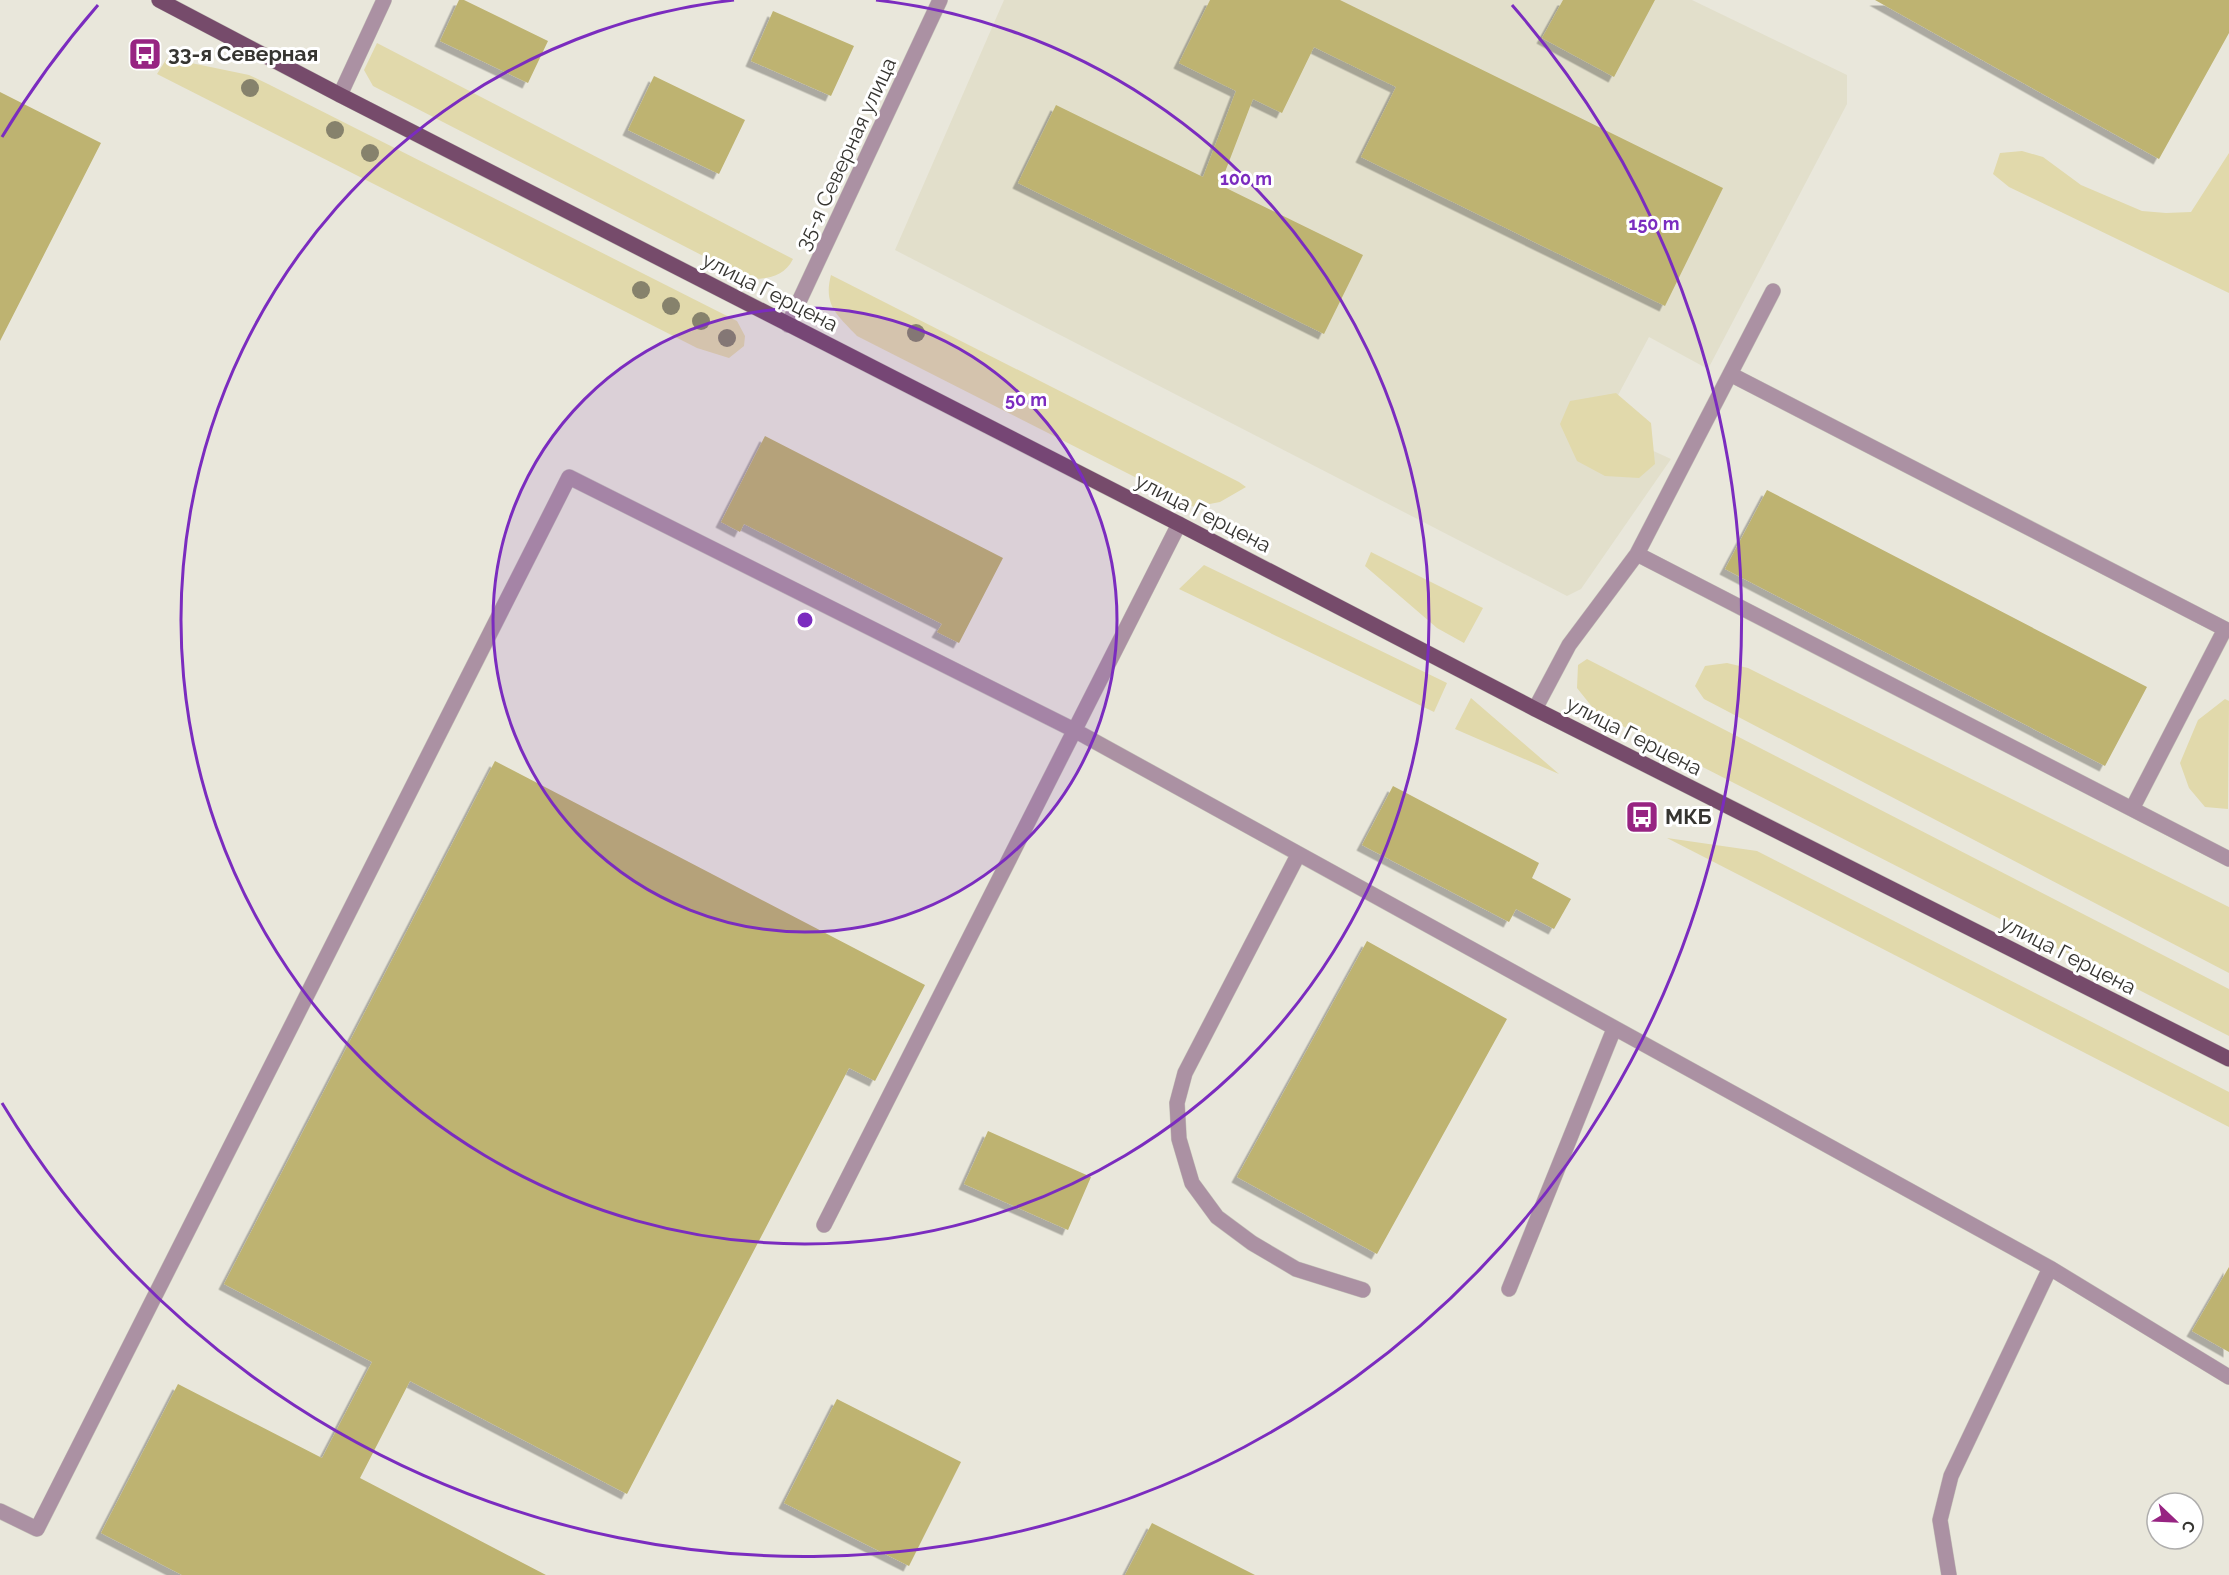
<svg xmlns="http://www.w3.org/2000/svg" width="2229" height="1575" font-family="Raleway,sans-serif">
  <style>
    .built { fill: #e2dfcb }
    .green { fill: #e1d9ab }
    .building { fill: #beb371; filter: url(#shadow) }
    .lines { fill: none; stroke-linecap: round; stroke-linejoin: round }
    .lane-casing { stroke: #c5c3b9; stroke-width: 16 }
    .street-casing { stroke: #c5c3b9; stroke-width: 16 }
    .primary-casing { stroke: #c5c3b9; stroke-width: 16 }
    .lane { stroke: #ab91a3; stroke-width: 15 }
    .street { stroke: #ab91a3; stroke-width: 15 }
    .primary { stroke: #764b6b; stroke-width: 15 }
    .tree { fill: #86826c }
    .ring { fill: none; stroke: #7b2cbf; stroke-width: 3 }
    .labels { text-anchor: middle; stroke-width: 6; stroke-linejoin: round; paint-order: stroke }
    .poi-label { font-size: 21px; font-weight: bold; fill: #363531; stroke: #fff; text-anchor: start }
    .street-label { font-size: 21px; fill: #363531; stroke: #fff }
    .centre { fill: #7b2cbf; stroke: #fff; stroke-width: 3 }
    .ring-label { font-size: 18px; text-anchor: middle; font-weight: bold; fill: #7b2cbf; stroke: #fff; stroke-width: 6; stroke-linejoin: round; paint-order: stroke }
  </style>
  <defs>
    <filter id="shadow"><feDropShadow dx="-5.5" dy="5.5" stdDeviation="0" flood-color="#0004"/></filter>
  </defs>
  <rect width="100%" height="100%" fill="#e9e7db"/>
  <!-- built -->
  <path class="built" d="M1004 0H1692L1847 75V104L1708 369 1649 337 1601 427 1671 459 1581 589 1567 596 895 250Z"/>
  <!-- green -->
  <path class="green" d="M377 43 793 259C784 277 767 279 748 279L373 86 364 70Z
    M167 58 249 75 268 84 737 321 745 336 744 346 729 358 697 348 157 74Z
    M2022 151 2043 157 2081 185 2142 211 2166 213 2191 212 2229 153V293L2009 187 1993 174 2000 153Z
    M831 275 1239 482 1246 487 1220 502 1194 507 857 336C837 315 823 305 831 275Z
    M1616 393 1651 423 1655 464 1639 478 1605 476 1577 461 1560 424 1570 401Z
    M1371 552 1483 608 1464 643 1437 628 1365 566Z
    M1204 565 1447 683 1434 712 1179 589Z
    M1587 659 2229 989V1036L1597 713 1577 688 1578 665Z
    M1727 663 1748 668 2229 907V973L1704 699 1695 686 1705 666Z
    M1471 698 1559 774 1455 729Z
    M2225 699 2229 701 2228 809 2205 807 2189 788 2180 763 2198 720Z
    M1667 838 1757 851 2229 1092V1127Z"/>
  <!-- building -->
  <path class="building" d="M459 0H464L548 41 528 83 440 41Z
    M1210 0H1340L1723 188 1665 306 1361 157 1396 87 1314 47 1282 113 1253 99 1220 185 1363 255 1324 334 1018 183 1056 105 1203 177 1236 91 1179 63Z
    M1563 0H1655L1614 77 1542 38Z
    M1875 0H2229V33L2159 159Z
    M773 11 854 46 831 96 751 61Z
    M654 76 745 120 719 174 628 130Z
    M0 92 101 143 0 341Z
    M765 436 1003 558 959 643 937 632 942 624 744 524 740 532 721 522Z
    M1767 490 2147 687 2105 766 1725 569Z
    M495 761 925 985 875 1081 849 1068 627 1494 410 1381 360 1478 546 1575H182L101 1533 178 1384 322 1458 372 1362 224 1284Z
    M1393 786 1539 863 1532 878 1571 899 1554 929 1516 909 1509 922 1362 845Z
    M1367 941 1507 1019 1377 1254 1237 1177Z
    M988 1131 1091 1177 1068 1230 964 1184Z
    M2229 1267V1352L2192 1331Z
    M837 1399 961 1462 909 1566 784 1503Z
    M1152 1523 1255 1575H1125Z"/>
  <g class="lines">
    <!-- lane casing -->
    <g class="lane-casing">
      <path id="lane" d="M1730 374 2225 629 2132 809
        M1637 554 2229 859
        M1535 709 1569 645 1637 554 1773 291
        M1298 855 1185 1073 1177 1103 1179 1139 1192 1183 1217 1217 1252 1243 1296 1269 1363 1290
        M824 1225 1179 524
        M1509 1289 1614 1029
        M0 1511 37 1529 569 477 1074 730 2050 1268 2229 1377
        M1949 1575 1940 1520 1951 1476 2050 1268"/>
    </g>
    <!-- street casing -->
    <g class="street-casing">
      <path id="street" d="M340 95 384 0
        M788 325 940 0"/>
    </g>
    <!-- primary casing -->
    <g class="primary-casing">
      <path id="primary" d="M159 0 340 95 1179 524 1535 709 2229 1059"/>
    </g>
    <!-- lane -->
    <use href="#lane" class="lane"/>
    <!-- street -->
    <use href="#street" class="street"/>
    <!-- primary -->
    <use href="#primary" class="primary"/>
  </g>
  <!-- trees -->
  <g class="tree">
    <circle cx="250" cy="88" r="9"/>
    <circle cx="335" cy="130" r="9"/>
    <circle cx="370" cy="153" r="9"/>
    <circle cx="641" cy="290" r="9"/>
    <circle cx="671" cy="306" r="9"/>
    <circle cx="701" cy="321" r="9"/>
    <circle cx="916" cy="333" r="9"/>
    <circle cx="727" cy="338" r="9"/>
  </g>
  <!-- distance rings -->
  <circle cx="805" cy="620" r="312" fill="#7b2cbf" fill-opacity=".12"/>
  <g class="ring">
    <circle cx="805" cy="620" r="312"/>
    <path d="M876 0A624 624 0 1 1 734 0"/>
    <path d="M2 137A937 937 0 0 1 98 5M1512 5A937 937 0 1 1 2 1103"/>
  </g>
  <!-- icons -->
  <defs>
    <g id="bus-square" transform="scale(1.725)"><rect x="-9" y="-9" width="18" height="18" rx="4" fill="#972482" stroke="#fff"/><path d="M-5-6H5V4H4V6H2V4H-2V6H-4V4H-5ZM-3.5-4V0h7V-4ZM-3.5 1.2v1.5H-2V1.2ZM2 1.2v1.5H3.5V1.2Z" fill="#fff"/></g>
  </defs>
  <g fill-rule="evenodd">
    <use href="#bus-square" x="145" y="54"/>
    <use href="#bus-square" x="1642" y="817"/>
  </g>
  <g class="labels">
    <!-- poi labels -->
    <g class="poi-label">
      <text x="168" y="61">33-я Северная</text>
      <text x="1665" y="824">МКБ</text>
    </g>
    <!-- street labels -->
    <g class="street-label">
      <text transform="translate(846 154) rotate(-65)" y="7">35-я Северная улица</text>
      <text transform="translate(770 292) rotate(27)" y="7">улица Герцена</text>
      <text transform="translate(1203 513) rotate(27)" y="7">улица Герцена</text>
      <text transform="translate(1634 736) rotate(27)" y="7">улица Герцена</text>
      <text transform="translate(2068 955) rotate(27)" y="7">улица Герцена</text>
    </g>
  </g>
  <circle cx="805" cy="620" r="9" class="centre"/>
  <g class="ring-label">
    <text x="1246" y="185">100 m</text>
    <text x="1654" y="230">150 m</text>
    <text x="1026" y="406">50 m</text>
  </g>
  <!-- north arrow -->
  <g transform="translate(2175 1521) rotate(113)"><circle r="28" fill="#ffffff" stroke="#afaead" stroke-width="1.5"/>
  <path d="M0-4.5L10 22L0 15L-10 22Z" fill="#972482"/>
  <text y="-9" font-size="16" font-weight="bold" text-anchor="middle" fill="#363531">С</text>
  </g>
</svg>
